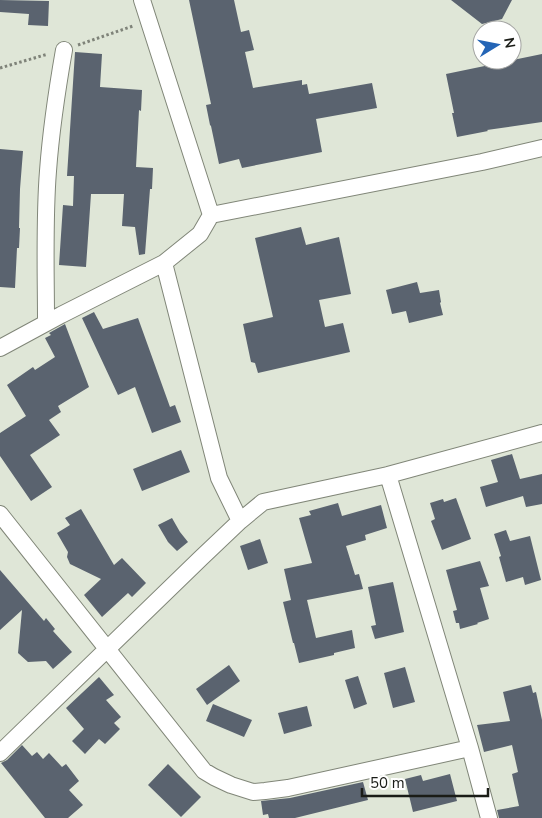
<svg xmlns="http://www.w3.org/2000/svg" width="542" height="818" font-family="'Nunito Sans',sans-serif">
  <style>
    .building { fill: #5a636f }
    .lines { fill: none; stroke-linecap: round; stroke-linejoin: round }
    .minor-casing { stroke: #808678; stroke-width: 18 }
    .path { stroke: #7f8379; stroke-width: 3; stroke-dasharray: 2.5 2.5; stroke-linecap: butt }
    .minor { stroke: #fff; stroke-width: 16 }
  </style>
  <rect width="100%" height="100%" fill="#dfe6d7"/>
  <!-- building -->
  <path class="building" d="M0 0 49 1 48 26 28 25 29 14 0 12Z
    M189 0H234L241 32 249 30 254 50 245 52 253 88 302 80V85L307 84 309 94 372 83 377 108 316 119 322 152 242 168 239 159 219 164 211 126 210 125 206 105 211 104Z
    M451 0H512L502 19 482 24Z
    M75 52 102 54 100 87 142 90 141 111 139 110 136 167 153 168 152 189H150L145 254 139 255 135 227 122 226 124 194H91L86 267 59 265 63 205 73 206 74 176H67Z
    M542 54V122L487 130 488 131 457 137 452 113H454L446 74Z
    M0 149 23 151 20 189 19 228H20L19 248H17L15 288 0 287Z
    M301 227 306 245 339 237 351 294 319 300 325 327 343 323 350 352 258 373 255 363 251 362 243 324 273 317 255 238Z
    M417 282 420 293 439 290 441 302 440 303 443 315 409 323 406 311 392 314 386 290Z
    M94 312 103 329 138 318 170 407 175 405 181 422 152 433 135 387 118 395 82 318Z
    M65 324 89 387 58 406 61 412 49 420 60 435 30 455 52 487 31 501 0 456V433L26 416 7 385 33 367 35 370 55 357 45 338 51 335 49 333Z
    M181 450 190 472 142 491 133 469Z
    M512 454 520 479 542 474V504L526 507 523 496 486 507 480 487 498 482 491 460Z
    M456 498 471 539 442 550 431 521 435 519 430 503 443 499 444 502Z
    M338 503 342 516 381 505 387 528 365 535 366 540 346 546 355 575 359 574 363 589 307 600 316 638 352 630 355 648 334 653V655L299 663 294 643H293L283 602 291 600 284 569 312 563 299 518 311 515 309 511Z
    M81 509 114 565 122 558 146 583 132 597 128 593 102 617 84 595 101 579 70 564 67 557 68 552 57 533 70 525 65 518Z
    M172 518 180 532 188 542 177 551 168 542 158 525Z
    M506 530 510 541 530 536 541 580 525 585 523 577 506 582 499 557 501 556 494 534Z
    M260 539 268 563 248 570 240 546Z
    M480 561 489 586 480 588 489 619 477 623 478 624 460 629 459 623H456L453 611 457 610 446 570Z
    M0 570 44 621 46 618 55 629 53 631 72 652 53 669 46 661 28 662 18 653 22 610 0 630Z
    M393 582 404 632 375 639 371 626 376 625 368 587Z
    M229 665 240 681 207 705 196 689Z
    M405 667 415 702 393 708 384 673Z
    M358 676 367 704 354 709 345 680Z
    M99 677 114 695 106 700 121 717 114 723 120 729 105 744 99 739 85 754 72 741 84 729 66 708Z
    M531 685 533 693 536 692 542 720V818H499L497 810 519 806 512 774 518 772 512 745 484 752 477 725 510 721 503 692Z
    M213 704 252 720 244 737 206 721Z
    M307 706 312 726 284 734 278 713Z
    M22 745 32 756 37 752 43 759 49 753 62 767 66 764 79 781 69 790 83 805 68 818H45L1 763 7 760Z
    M168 764 201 797 181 817 148 785Z
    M450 774 457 801 413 812 405 779 421 775 423 781Z
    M363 782 368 800 295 818H269L268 814 263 815 261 801 290 798Z"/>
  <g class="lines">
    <!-- minor casing -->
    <g class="minor-casing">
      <path id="minor" d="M142 0 211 215
        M164 263 219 478 240 521
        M46 323C46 272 44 221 48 171 51 130 57 90 64 50
        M0 348 61 315 164 263 200 234 211 215 482 162 542 148
        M388 475 470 748 489 818
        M0 514 204 771 214 777 231 785 253 792 265 791 288 788 470 748
        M0 753 201 558 240 521 263 502 388 475 542 433"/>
    </g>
    <!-- path -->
    <path class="path" d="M78 45 133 26
      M0 68 48 54"/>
    <!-- minor -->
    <use href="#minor" class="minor"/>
  </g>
  <!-- north arrow -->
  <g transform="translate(497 45) rotate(80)"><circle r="24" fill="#ffffff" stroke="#a3a4a2"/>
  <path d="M0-4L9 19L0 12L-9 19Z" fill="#2465b6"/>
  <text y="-8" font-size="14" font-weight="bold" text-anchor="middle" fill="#1a1c17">N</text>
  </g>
  <!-- scale -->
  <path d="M362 788v8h126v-8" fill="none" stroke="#1a1c17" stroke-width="2.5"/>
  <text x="370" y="788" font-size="15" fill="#1a1c17" stroke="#ffffff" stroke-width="4" paint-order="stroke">50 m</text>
</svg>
